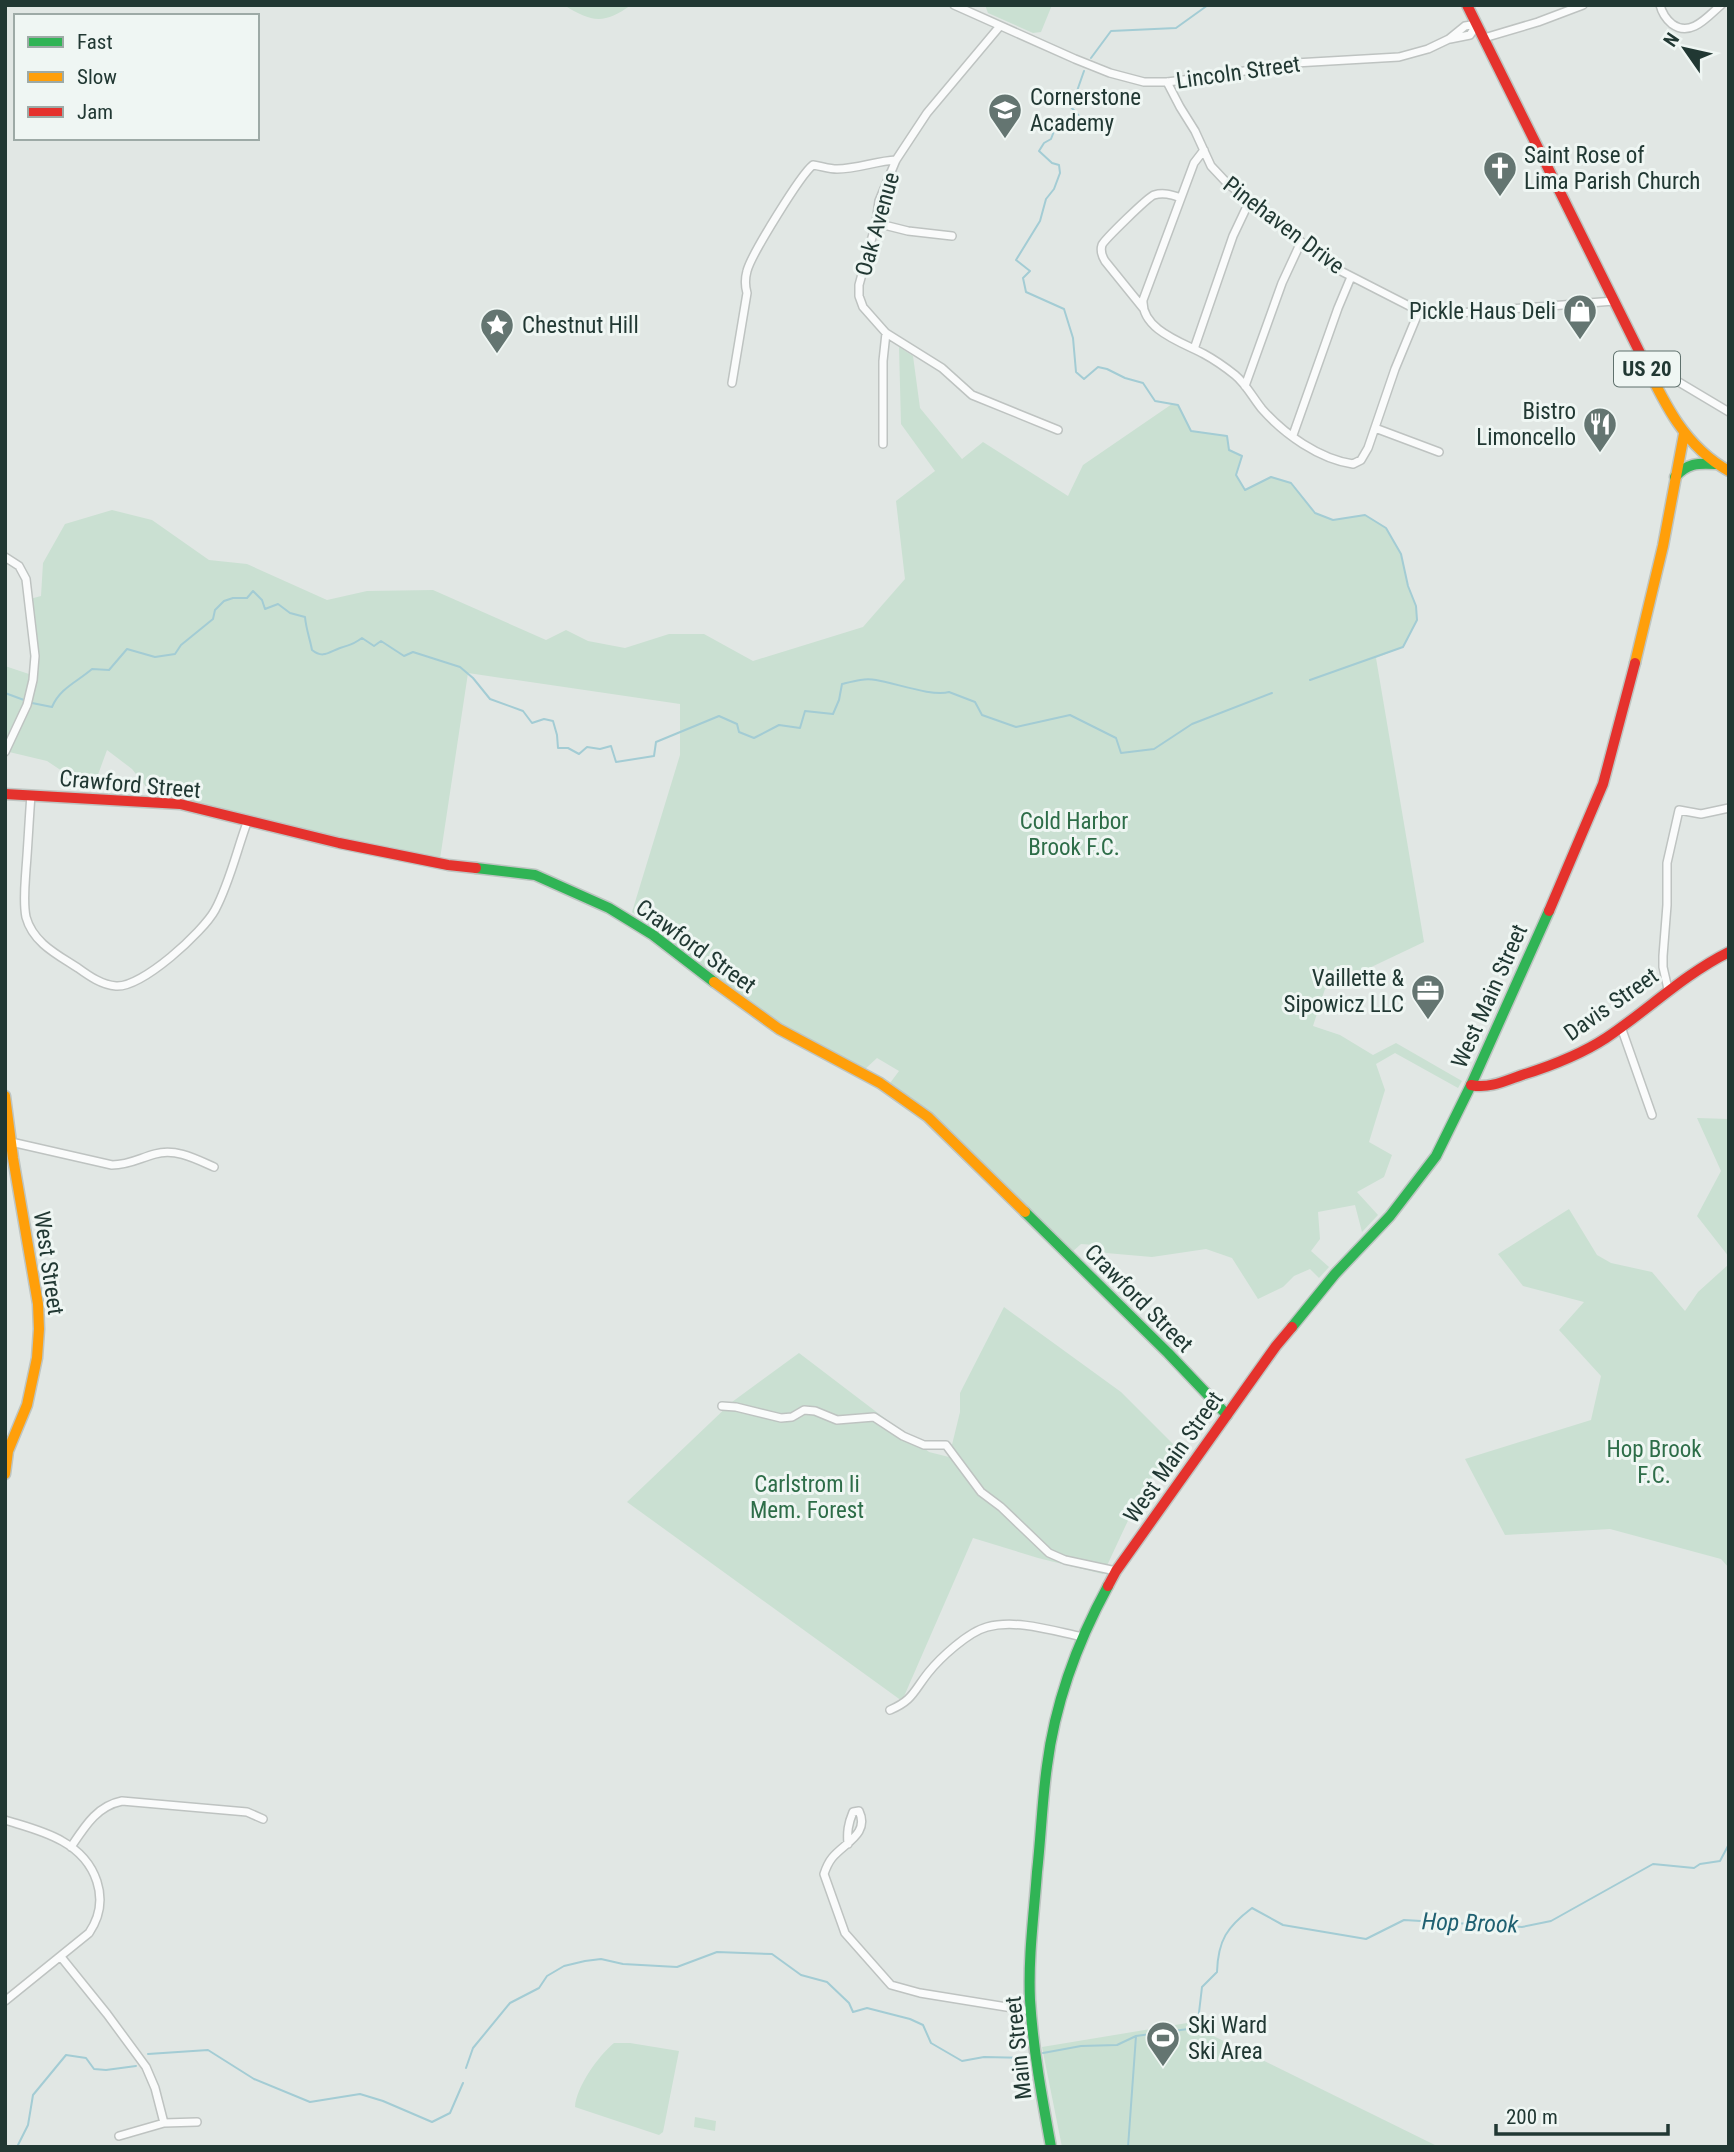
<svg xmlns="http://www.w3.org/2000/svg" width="1734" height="2152" font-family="'Roboto Condensed',sans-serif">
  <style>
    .green { fill: #cae0d2 }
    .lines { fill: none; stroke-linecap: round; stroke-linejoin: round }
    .stream { stroke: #a3ccd4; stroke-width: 2 }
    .street-casing { stroke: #bec3c1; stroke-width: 10 }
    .fast-casing { stroke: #bec5c2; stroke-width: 13 }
    .slow-casing { stroke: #bec5c2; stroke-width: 13 }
    .jam-casing { stroke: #bec5c2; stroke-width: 13 }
    .street { stroke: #fafbfb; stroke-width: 7 }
    .fast { stroke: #30b455; stroke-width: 10 }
    .slow { stroke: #ff9f0a; stroke-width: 10 }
    .jam { stroke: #e5322d; stroke-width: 10 }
    .labels { text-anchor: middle; stroke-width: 6; stroke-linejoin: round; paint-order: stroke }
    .shield { fill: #eff6f3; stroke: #5f716d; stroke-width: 2 }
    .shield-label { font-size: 21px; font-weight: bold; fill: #213833 }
    .street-label { font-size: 23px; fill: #213833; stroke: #eff6f3 }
    .poi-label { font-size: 23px; fill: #213833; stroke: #eff6f3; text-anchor: start }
    .park-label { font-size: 23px; fill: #2d6d48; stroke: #eff6f3 }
    .water-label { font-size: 24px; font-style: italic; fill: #1f6071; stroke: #eff6f3 }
  </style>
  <rect width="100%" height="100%" fill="#e1e7e4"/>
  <!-- green -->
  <path class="green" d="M564 5H631C604 25 591 22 564 5Z
    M985 5H1052L1041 32 1033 33 988 13Z
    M899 347 913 356 920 408 962 459 983 442 1068 496 1083 465 1172 404 1178 405 1191 431 1227 436 1229 449 1242 456 1236 475 1245 490 1271 477 1291 483 1315 513 1334 520 1365 515 1386 528 1401 554 1408 586 1416 606 1417 620 1403 647 1376 658 1424 942 1325 989 1313 1026 1340 1035 1373 1055 1396 1043 1462 1081 1458 1088 1395 1053 1376 1064 1385 1090 1369 1142 1392 1155 1384 1177 1357 1192 1378 1215 1362 1232 1355 1205 1318 1212 1320 1239 1311 1251 1329 1267 1319 1278 1310 1269 1294 1276 1283 1287 1258 1299 1232 1258 1206 1249 1152 1257 1106 1253 1095 1245 1081 1244 1071 1253 937 1119 890 1083 899 1071 877 1058 863 1071 778 1022 632 912 680 755V704L468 673 440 859 354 842 185 802 155 798 132 769 107 750 92 791 47 761 5 751V666L38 677 30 599 41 596 43 563 65 524 112 510 152 520 209 560 247 564 327 600 367 591 433 590 546 640 566 630 588 641 625 648 669 634H704L753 661 863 627 905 579 896 501 935 471 901 424Z
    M1697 1118 1729 1119V1257L1697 1216 1721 1171Z
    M1569 1209 1597 1255 1611 1263 1652 1272 1685 1311 1698 1292 1729 1264V1568L1721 1559 1610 1529 1505 1535 1465 1459 1591 1420 1601 1376 1559 1330 1584 1302 1523 1286 1498 1254Z
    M1004 1307 1121 1392 1177 1448C1142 1481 1124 1531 1103 1574L1038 1558 973 1538 902 1701 627 1502 732 1402 799 1353 929 1452 949 1457 960 1412V1393Z
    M1187 2023 1439 2147H1062L1042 2047Z
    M614 2043H630L679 2051 663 2132 659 2135 575 2107C576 2087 599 2055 614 2043Z
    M695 2117 716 2121 715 2131 694 2127Z"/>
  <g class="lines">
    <!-- stream -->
    <path class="stream" d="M1091 58 1111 31 1176 28 1208 5
      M1084 71 1077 91 1068 100 1070 106 1080 117 1074 121 1056 126 1051 139 1044 143 1039 151 1052 163 1059 165 1060 173 1054 189 1046 199 1040 221 1016 260 1030 271 1023 278 1026 292 1064 309 1073 338 1076 372 1084 379 1098 367 1107 369 1125 378 1143 383 1155 401 1178 405 1191 431 1227 436 1229 450 1242 456 1236 475 1245 490 1271 477 1291 483 1315 513 1333 520 1365 515 1386 528 1401 554 1408 586 1416 606 1417 620 1403 647 1310 680
      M5 693 24 700
      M32 703 52 707C60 688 77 682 92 669L109 670 127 649 155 657 175 654 181 645 213 619 215 610 224 601 233 598H247L253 591 262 600 265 609 278 604 290 613 305 617C306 629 310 639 312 650 323 659 329 652 340 648 351 644 351 646 362 638L374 646 381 641 404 656 413 652 460 667 473 678 490 699 523 711 532 723 544 719 553 721 557 735 558 748H568L579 754 587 747 600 749 611 746 616 762 654 756 656 742 719 716 737 724 739 732 754 738 779 725 800 728 805 711 833 714 839 700 842 684C854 681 864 678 876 680 895 683 933 697 949 692L975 702 982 715 1016 727 1070 715 1116 738 1121 753 1154 749 1192 724 1272 693
      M1043 2053 1081 2046 1117 2045 1136 2036
      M148 2054 208 2050 254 2079 310 2102 360 2094 383 2101 432 2122 450 2113 463 2083
      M466 2068 473 2048 510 2003 539 1988 547 1976 564 1966 585 1961 601 1959 623 1964 677 1967 717 1952 772 1954 801 1975 827 1982 849 2003 853 2012 867 2008 910 2019 923 2025 931 2043 962 2061 984 2057 1024 2058
      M17 2147 28 2125 33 2095 66 2055 86 2058 94 2069 106 2070 136 2066
      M1128 2147 1136 2036 1188 2029 1198 2021 1202 1987 1217 1972C1218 1940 1227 1927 1252 1908L1283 1925 1366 1939 1404 1920 1522 1927 1551 1921 1653 1864 1694 1868 1700 1864 1720 1861 1729 1844"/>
    <!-- street casing -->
    <g class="street-casing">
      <path id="street" d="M954 5 1075 59 1110 73 1144 82H1167L1200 78 1295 63 1399 57 1428 49 1449 39 1465 26 1477 24
        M1660 5C1662 13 1666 19 1672 24 1691 38 1708 16 1721 5
        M1000 26 927 113 896 160 879 201 876 223 859 285V296L863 307 886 333 942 368 972 395 1058 430
        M1484 38 1538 22 1583 5
        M1450 39 1470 35 1477 24
        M1167 82 1180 107 1195 131 1211 166 1227 183 1333 267 1419 311 1446 314 1614 301
        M1204 150 1194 163 1143 300C1141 330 1184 343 1204 354 1215 360 1225 367 1235 375 1246 384 1253 398 1262 409 1284 434 1319 459 1353 464L1361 460 1368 448 1395 369 1419 311
        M876 223 908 231 952 236
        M1143 308 1105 261C1102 256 1100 251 1102 245 1104 240 1148 197 1154 195 1164 192 1172 195 1181 198
        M1194 349 1233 236 1250 200
        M1649 371 1672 378 1729 412
        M732 383 747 293C745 286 745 278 747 271 751 255 801 174 813 165 821 166 829 169 837 169 857 169 876 161 896 160
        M1245 386 1282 283 1301 242
        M1375 428 1439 452
        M1293 435 1338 308 1351 277
        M883 444V361L886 333
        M5 557 19 566 26 579 35 656 33 680 27 705 5 752
        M31 795C29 820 28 845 26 869 25 885 23 902 26 917 33 943 58 955 78 968 89 976 102 985 116 986 142 988 203 932 215 910 230 882 237 849 248 820
        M1668 989 1663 967V956L1667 905V863L1679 810 1701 814 1729 808
        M1621 1027 1652 1115
        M11 1142 112 1165C129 1165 140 1158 155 1154 176 1148 196 1159 214 1167
        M722 1406 736 1407 781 1418 792 1417 804 1410 815 1411 837 1420 874 1417 903 1436 924 1445H946L981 1492 1001 1507 1049 1553 1065 1560 1116 1571
        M890 1710C913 1700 913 1692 928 1673 940 1658 968 1632 987 1627 1017 1619 1053 1631 1083 1637
        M5 1820C24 1826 45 1831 62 1841 96 1860 112 1899 89 1933L5 2001
        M848 1844C847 1832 848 1824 853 1812L859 1811C870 1834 844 1843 832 1858 828 1863 826 1868 824 1874L845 1933 891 1985 920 1993 1031 2011
        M71 1847C85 1826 97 1806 122 1801L247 1812 263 1819
        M61 1957 107 2014 146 2067 155 2088 164 2123
        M119 2136 164 2123 197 2122"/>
    </g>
    <!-- fast casing -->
    <g class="fast-casing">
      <path id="fast" d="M1675 477C1687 463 1698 463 1715 464
        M476 868 535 875 609 908 653 935 714 982
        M1025 1212 1168 1353 1227 1415
        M1292 1327 1335 1274 1390 1216 1436 1156 1471 1085 1549 911
        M1051 2147C1042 2098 1033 2049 1030 2000 1028 1957 1034 1914 1037 1872 1041 1837 1042 1801 1047 1766 1055 1703 1078 1641 1108 1586"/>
    </g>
    <!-- slow casing -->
    <g class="slow-casing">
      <path id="slow" d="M1643 359C1664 403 1685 447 1729 471
        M1635 663 1663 546 1684 434
        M714 982 779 1029 880 1083 928 1117 1025 1212
        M5 1096 13 1158 38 1304 39 1329 37 1358 27 1405 8 1451 5 1474"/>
    </g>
    <!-- jam casing -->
    <g class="jam-casing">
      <path id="jam" d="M1467 5 1643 359
        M5 794 180 804 339 843 448 865 476 868
        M1549 911 1603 784 1635 663
        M1471 1085C1489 1089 1505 1081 1522 1075 1551 1066 1580 1055 1606 1038 1648 1010 1683 975 1729 952
        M1108 1586 1116 1571 1276 1346 1292 1327"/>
    </g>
    <!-- street -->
    <use href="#street" class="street"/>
    <!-- fast -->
    <use href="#fast" class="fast"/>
    <!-- slow -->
    <use href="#slow" class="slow"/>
    <!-- jam -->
    <use href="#jam" class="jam"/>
  </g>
  <!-- icons -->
  <defs>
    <g id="school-pin" transform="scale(1.75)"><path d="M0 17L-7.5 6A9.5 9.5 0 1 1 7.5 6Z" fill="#647571" stroke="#eff6f3"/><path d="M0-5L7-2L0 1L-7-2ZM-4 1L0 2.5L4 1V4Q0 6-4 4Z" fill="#fff"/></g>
    <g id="church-pin" transform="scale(1.75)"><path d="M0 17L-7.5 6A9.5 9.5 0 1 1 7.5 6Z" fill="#647571" stroke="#eff6f3"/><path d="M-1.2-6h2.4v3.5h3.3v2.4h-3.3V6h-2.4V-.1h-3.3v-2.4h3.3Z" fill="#fff"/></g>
    <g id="shop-pin" transform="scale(1.75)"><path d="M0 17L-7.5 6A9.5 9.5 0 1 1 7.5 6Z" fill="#647571" stroke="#eff6f3"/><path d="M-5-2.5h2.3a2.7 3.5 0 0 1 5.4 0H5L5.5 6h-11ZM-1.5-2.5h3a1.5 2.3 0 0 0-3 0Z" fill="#fff"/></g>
    <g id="sight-pin" transform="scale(1.75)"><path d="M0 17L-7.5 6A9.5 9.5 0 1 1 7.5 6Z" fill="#647571" stroke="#eff6f3"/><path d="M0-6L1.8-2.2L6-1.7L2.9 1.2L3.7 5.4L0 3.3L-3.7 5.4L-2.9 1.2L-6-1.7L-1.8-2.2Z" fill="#fff"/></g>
    <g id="restaurant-pin" transform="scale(1.75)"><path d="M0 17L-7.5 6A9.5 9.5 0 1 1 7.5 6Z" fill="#647571" stroke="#eff6f3"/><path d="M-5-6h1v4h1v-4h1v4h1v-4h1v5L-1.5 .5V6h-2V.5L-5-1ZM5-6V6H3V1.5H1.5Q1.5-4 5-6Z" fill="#fff"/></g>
    <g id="office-pin" transform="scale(1.75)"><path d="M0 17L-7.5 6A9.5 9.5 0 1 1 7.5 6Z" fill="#647571" stroke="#eff6f3"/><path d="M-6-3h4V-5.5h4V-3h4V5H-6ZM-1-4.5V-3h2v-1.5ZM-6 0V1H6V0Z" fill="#fff"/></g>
    <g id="stadium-pin" transform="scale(1.75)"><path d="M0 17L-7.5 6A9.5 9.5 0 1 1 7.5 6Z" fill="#647571" stroke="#eff6f3"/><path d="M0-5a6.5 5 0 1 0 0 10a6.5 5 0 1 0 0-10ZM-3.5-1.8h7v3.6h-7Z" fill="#fff"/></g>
  </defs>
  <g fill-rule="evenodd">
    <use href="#school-pin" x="1005" y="110"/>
    <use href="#church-pin" x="1500" y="168"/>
    <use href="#shop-pin" x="1580" y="311"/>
    <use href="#sight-pin" x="497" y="325"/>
    <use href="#restaurant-pin" x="1600" y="424"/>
    <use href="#office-pin" x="1428" y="991"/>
    <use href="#stadium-pin" x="1163" y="2038"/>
  </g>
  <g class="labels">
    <!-- shield labels -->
    <rect class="shield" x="1614" y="351.5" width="66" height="35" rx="5"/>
    <g class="shield-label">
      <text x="1647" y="376">US 20</text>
    </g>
    <!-- street labels -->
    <g class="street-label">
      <text transform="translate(1238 72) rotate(-8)" y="8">Lincoln Street</text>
      <text transform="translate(877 224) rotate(-74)" y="8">Oak Avenue</text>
      <text transform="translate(1284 225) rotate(37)" y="8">Pinehaven Drive</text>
      <text transform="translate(130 784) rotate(5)" y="8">Crawford Street</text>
      <text transform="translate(696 946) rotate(36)" y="8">Crawford Street</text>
      <text transform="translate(1489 996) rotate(-66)" y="8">West Main Street</text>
      <text transform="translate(1611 1004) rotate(-35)" y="8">Davis Street</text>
      <text transform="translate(49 1263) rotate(82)" y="8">West Street</text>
      <text transform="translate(1139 1298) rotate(45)" y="8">Crawford Street</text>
      <text transform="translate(1173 1457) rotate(-55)" y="8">West Main Street</text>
      <text transform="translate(1018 2048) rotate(-96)" y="8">Main Street</text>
    </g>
    <!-- poi labels -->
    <g class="poi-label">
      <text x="1030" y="105">Cornerstone<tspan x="1030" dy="26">Academy</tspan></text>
      <text x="1524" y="163">Saint Rose of<tspan x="1524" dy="26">Lima Parish Church</tspan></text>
      <text x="1556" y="319" text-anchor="end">Pickle Haus Deli</text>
      <text x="522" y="333">Chestnut Hill</text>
      <text x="1576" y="419" text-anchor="end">Bistro<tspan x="1576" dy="26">Limoncello</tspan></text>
      <text x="1404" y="986" text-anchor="end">Vaillette &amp;<tspan x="1404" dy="26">Sipowicz LLC</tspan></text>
      <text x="1188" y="2033">Ski Ward<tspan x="1188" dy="26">Ski Area</tspan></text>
    </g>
    <!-- park labels -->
    <g class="park-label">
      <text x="1074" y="829">Cold Harbor<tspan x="1074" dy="26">Brook F.C.</tspan></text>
      <text x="1654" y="1457">Hop Brook<tspan x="1654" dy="26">F.C.</tspan></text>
      <text x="807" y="1492">Carlstrom Ii<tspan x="807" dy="26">Mem. Forest</tspan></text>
    </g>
    <!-- water labels -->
    <g class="water-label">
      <text transform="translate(1470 1923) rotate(2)" y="8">Hop Brook</text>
    </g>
  </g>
  <!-- border -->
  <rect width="1734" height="2152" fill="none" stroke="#213833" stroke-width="14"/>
  <!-- legend -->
  <rect x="14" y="14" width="245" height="126" fill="#eff6f3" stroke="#9daaa6" stroke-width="2"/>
  <rect x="28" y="37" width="35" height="10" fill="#30b455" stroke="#9daaa6" stroke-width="2"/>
  <text x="77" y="49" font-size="21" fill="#213833">Fast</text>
  <rect x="28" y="72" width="35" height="10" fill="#ff9f0a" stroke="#9daaa6" stroke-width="2"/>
  <text x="77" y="84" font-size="21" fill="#213833">Slow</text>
  <rect x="28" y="107" width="35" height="10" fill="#e5322d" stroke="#9daaa6" stroke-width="2"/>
  <text x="77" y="119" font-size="21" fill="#213833">Jam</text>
  <!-- north arrow -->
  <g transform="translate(1685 49) rotate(304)" stroke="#eff6f3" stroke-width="5" paint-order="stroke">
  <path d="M0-5L12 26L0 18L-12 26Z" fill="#213833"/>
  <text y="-10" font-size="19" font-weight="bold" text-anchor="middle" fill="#213833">N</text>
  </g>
  <!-- scale -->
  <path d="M1496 2124v10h172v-10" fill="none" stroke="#213833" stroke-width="3.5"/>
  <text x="1506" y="2124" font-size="21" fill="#213833" stroke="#eff6f3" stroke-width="5" paint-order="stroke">200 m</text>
</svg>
